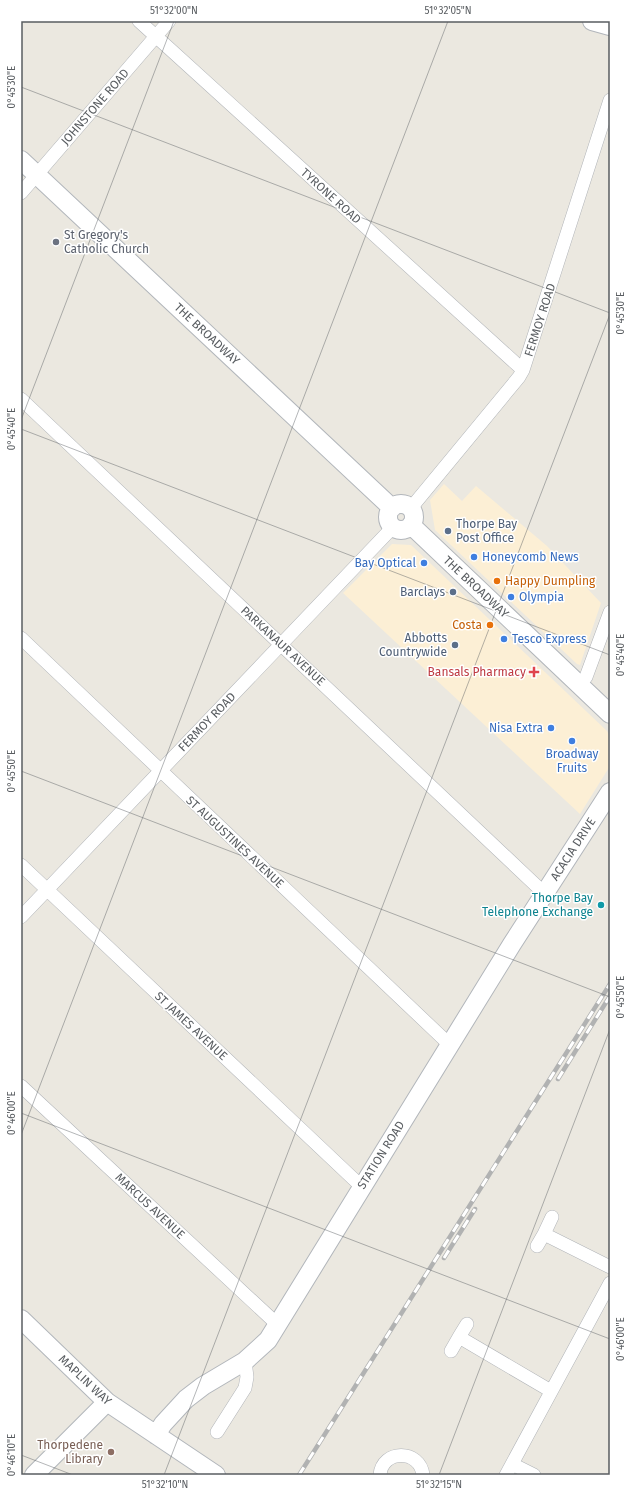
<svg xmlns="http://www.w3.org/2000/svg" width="631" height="1496" font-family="'Fira Sans',sans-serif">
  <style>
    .commercial { fill: #fcefd5 }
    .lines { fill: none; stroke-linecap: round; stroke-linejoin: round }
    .street-casing { stroke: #b1b4b8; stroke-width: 14 }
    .secondary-casing { stroke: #b2b6bb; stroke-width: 20 }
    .street { stroke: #fff; stroke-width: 13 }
    .secondary { stroke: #fff; stroke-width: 18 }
    .rail-casing { stroke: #b1b2b2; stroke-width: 4.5 }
    .rail { stroke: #fff; stroke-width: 3; stroke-dasharray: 9; stroke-linecap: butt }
    .ticks { fill: none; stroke: #595d61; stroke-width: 1; stroke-opacity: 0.45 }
    .worship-dot { fill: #6b7280; stroke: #fff; stroke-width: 1.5 }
    .service-dot { fill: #5c6f8a; stroke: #fff; stroke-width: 1.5 }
    .shop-dot { fill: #3f7fe0; stroke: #fff; stroke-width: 1.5 }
    .food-dot { fill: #e8710a; stroke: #fff; stroke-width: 1.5 }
    .health-dot { fill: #e0444e; stroke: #fff; stroke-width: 1.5 }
    .culture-dot { fill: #0f9aa8; stroke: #fff; stroke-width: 1.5 }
    .education-dot { fill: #8d6e63; stroke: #fff; stroke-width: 1.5 }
    .labels { text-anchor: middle; stroke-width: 3; stroke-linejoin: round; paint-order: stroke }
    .street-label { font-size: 12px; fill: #595d61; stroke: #fff }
    .worship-label { font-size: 12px; fill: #5b616d; stroke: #fff; text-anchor: start }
    .service-label { font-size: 12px; fill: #4e5e75; stroke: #fff; text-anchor: end }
    .shop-label { font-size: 12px; fill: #366cbe; stroke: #fff; text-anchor: start }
    .food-label { font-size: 12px; fill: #c56008; stroke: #fff; text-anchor: start }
    .health-label { font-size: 12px; fill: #be3a42; stroke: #fff; text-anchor: end }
    .culture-label { font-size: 12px; fill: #0d838f; stroke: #fff; text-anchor: end }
    .education-label { font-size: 12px; fill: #785e54; stroke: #fff; text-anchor: end }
    .neatline { fill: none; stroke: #595d61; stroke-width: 1.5 }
    .ticks-label { font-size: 10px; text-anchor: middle; fill: #595d61 }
  </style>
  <rect width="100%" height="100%" fill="#ebe8e0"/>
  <!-- commercial -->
  <path class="commercial" d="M444 484 462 501 476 486 547 546 601 603 580 665 577 664 435 530 430 500Z
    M392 544 411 545 607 731 610 737V766L580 814 343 593Z"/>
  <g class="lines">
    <!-- street casing -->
    <g class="street-casing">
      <path id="street" d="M139 21 523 370
        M21 193 169 21
        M21 399 544 893
        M411 508 519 377 523 370 610 100
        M21 638 450 1045
        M579 685 586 677 610 612
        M21 865 362 1187
        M21 917 393 527
        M21 1086 278 1325
        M544 1234 552 1217
        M537 1246 544 1234 610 1267
        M459 1337 467 1324
        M451 1351 459 1337 551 1391
        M217 1432 245 1388 247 1377 245 1361
        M512 1464 534 1475
        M380 1475C382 1449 420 1449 423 1475
        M506 1475 610 1283"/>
    </g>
    <!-- secondary casing -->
    <g class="secondary-casing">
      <path id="secondary" d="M592 21 610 26
        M21 160 392 508
        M388 517a13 13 0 1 1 26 0a13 13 0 1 1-26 0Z
        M411 525 610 714
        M21 1319 107 1402 216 1475
        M156 1435 163 1424 186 1399 203 1386 245 1361 268 1340 512 944 610 792
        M34 1475 107 1402"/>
    </g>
    <!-- street -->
    <use href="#street" class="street"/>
    <!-- secondary -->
    <use href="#secondary" class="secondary"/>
    <!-- rail casing -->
    <g class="rail-casing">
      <path id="rail" d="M558 1079 610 996
        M444 1258 475 1209
        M299 1475 610 984"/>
    </g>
    <!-- rail -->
    <use href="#rail" class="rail"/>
  </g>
  <!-- ticks -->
  <path class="ticks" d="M21 87 610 313M21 420 174 21M21 429 610 655M21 771 610 997M21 1113 610 1339M21 1135 448 21M21 1455 73 1475M164 1475 610 314M439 1475 610 1029"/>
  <!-- markers -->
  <circle class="worship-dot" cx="56" cy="242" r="4"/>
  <g class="service-dot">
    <circle cx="448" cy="531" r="4"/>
    <circle cx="453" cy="592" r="4"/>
    <circle cx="455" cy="645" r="4"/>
  </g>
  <g class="shop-dot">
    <circle cx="474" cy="557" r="4"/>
    <circle cx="424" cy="563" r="4"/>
    <circle cx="511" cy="597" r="4"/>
    <circle cx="504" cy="639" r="4"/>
    <circle cx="551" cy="728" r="4"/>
    <circle cx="572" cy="741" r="4"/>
  </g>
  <g class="food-dot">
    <circle cx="497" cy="581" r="4"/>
    <circle cx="490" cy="625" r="4"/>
  </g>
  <path class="health-dot" d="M532 666h4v4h4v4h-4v4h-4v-4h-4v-4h4z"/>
  <circle class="culture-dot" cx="601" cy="905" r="4"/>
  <circle class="education-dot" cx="111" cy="1452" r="4"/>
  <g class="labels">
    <!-- street labels -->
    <g class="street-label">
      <text transform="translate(95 107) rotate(-49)" y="4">JOHNSTONE ROAD</text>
      <text transform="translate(331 196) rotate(42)" y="4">TYRONE ROAD</text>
      <text transform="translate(540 320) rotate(-72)" y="4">FERMOY ROAD</text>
      <text transform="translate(207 334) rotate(43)" y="4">THE BROADWAY</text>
      <text transform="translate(476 587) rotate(43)" y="4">THE BROADWAY</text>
      <text transform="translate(283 646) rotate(43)" y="4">PARKANAUR AVENUE</text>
      <text transform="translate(207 722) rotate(-46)" y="4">FERMOY ROAD</text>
      <text transform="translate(235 842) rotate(43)" y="4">ST AUGUSTINES AVENUE</text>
      <text transform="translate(573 849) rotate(-57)" y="4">ACACIA DRIVE</text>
      <text transform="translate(191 1026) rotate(43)" y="4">ST JAMES AVENUE</text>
      <text transform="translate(381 1155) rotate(-58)" y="4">STATION ROAD</text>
      <text transform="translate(150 1206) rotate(43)" y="4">MARCUS AVENUE</text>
      <text transform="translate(85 1380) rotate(43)" y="4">MAPLIN WAY</text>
    </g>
    <!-- worship labels -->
    <g class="worship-label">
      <text x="64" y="239">St Gregory's<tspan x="64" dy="14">Catholic Church</tspan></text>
    </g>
    <!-- service labels -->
    <g class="service-label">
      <text x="456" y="528" text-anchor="start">Thorpe Bay<tspan x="456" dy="14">Post Office</tspan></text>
      <text x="445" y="596">Barclays</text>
      <text x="447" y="642">Abbotts<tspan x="447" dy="14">Countrywide</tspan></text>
    </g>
    <!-- shop labels -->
    <g class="shop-label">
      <text x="482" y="561">Honeycomb News</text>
      <text x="416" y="567" text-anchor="end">Bay Optical</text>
      <text x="519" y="601">Olympia</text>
      <text x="512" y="643">Tesco Express</text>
      <text x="543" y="732" text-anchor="end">Nisa Extra</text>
      <text x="572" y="758" text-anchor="middle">Broadway<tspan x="572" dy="14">Fruits</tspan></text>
    </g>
    <!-- food labels -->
    <g class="food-label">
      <text x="505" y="585">Happy Dumpling</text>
      <text x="482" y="629" text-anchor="end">Costa</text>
    </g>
    <!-- health labels -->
    <g class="health-label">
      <text x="526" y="676">Bansals Pharmacy</text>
    </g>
    <!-- culture labels -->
    <g class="culture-label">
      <text x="593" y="902">Thorpe Bay<tspan x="593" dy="14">Telephone Exchange</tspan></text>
    </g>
    <!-- education labels -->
    <g class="education-label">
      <text x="103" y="1449">Thorpedene<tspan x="103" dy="14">Library</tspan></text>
    </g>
  </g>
  <!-- border -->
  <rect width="631" height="1496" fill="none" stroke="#ffffff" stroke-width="44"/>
  <rect x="22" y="22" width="587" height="1452" class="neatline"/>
  <g class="ticks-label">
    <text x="174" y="14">51°32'00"N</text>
    <text x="448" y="14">51°32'05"N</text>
    <text transform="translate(11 87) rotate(-90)" y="4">0°45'30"E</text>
    <text transform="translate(620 313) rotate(-90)" y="4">0°45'30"E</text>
    <text transform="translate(11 429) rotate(-90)" y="4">0°45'40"E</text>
    <text transform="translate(620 655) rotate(-90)" y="4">0°45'40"E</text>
    <text transform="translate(11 771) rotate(-90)" y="4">0°45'50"E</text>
    <text transform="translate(620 997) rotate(-90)" y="4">0°45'50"E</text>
    <text transform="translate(11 1113) rotate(-90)" y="4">0°46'00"E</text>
    <text transform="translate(620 1339) rotate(-90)" y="4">0°46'00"E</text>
    <text transform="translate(11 1455) rotate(-90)" y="4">0°46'10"E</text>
    <text x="165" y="1488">51°32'10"N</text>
    <text x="439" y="1488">51°32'15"N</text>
  </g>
</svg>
